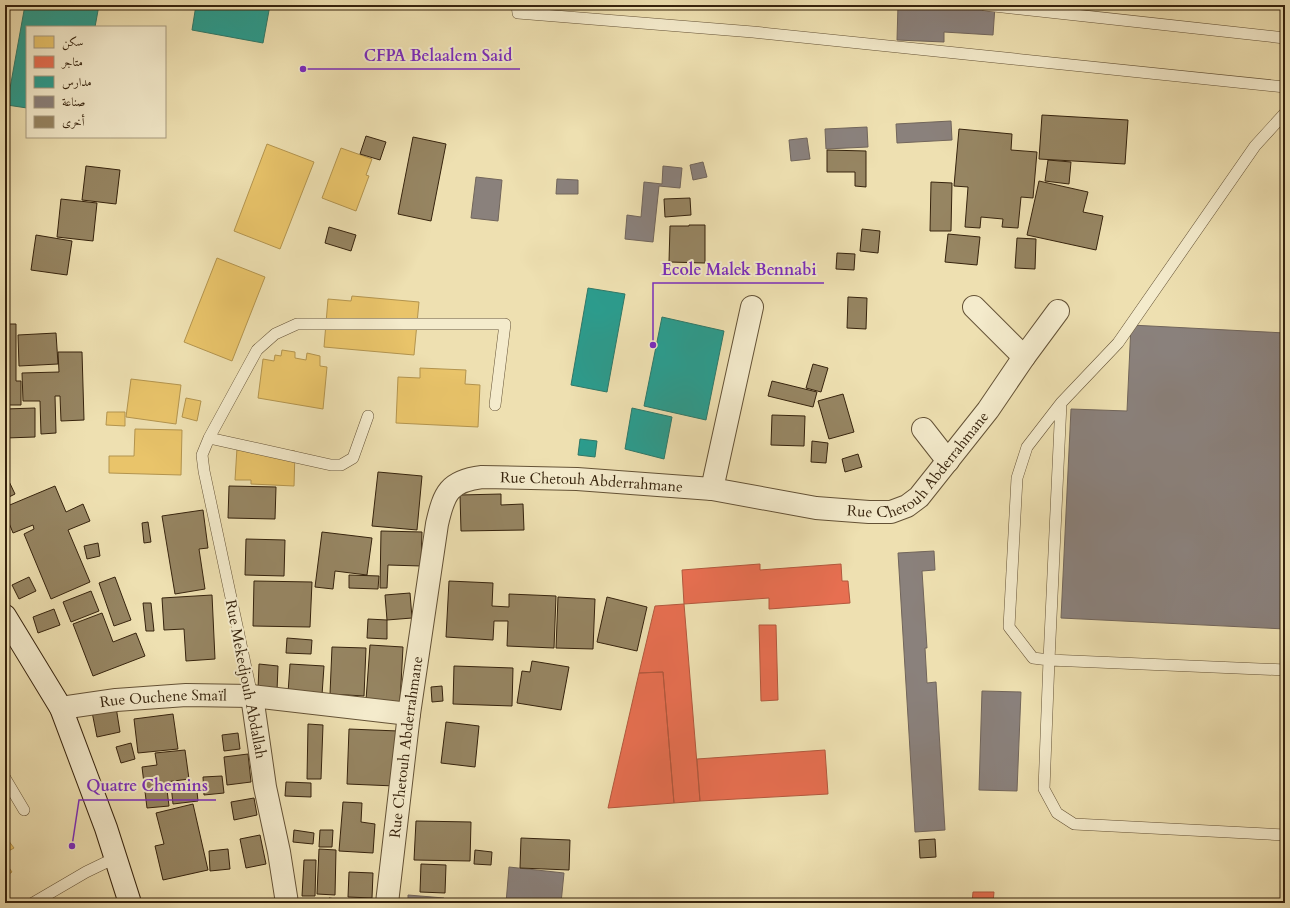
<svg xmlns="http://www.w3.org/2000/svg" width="1290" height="908" font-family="Cardo,Amiri,serif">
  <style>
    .homes { fill: #e9c46a; stroke: #b3944e }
    .shops { fill: #e76f51; stroke: #b2583d }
    .schools { fill: #2a9d8f; stroke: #2e7868 }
    .industry { fill: #8a817c; stroke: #71655b }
    .building { fill: #968562; stroke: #36230d }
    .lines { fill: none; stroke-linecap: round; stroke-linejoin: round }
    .lane-casing { stroke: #645236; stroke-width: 12 }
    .street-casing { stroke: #645236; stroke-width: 24 }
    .secondary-casing { stroke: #36230d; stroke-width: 24 }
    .lane { stroke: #f4ebcc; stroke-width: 11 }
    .street { stroke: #f4ebcc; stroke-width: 22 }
    .secondary { stroke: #f4ebcc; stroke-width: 22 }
    .labels { text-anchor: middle; stroke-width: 4; stroke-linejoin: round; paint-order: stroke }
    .street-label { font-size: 15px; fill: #36230d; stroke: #f4ebcc }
    .leader { fill: none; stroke: #7b2cbf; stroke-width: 1.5 }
    .callout-dot { fill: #7b2cbf; stroke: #f4ebcc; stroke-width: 1.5 }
    .callout-label { font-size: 16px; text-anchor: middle; font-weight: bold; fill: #7b2cbf; stroke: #f4ebcc; stroke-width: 4; stroke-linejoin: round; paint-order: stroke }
  </style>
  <rect width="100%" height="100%" fill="#eee0b1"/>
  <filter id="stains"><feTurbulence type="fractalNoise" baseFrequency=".005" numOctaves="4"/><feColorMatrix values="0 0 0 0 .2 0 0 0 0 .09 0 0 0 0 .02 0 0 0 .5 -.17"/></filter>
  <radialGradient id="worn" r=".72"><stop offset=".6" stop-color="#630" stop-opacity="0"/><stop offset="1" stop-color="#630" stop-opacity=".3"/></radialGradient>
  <!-- homes -->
  <path class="homes" d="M267 144 314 162 280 249 234 231Z
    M341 148 372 159 366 175 369 176 356 211 322 198Z
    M217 258 265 277 232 361 184 342Z
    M352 296 419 302 414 355 324 347 328 299 351 301Z
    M282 350 295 352V358L306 360 307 353 320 356V366L327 367 323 409 258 398 263 359 274 361 275 355 281 356Z
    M420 368 466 370 465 384 480 385 478 427 396 423 398 377 420 378Z
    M131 379 181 385 176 424 126 417Z
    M186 398 201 401 197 421 182 417Z
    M107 412H125V426L106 425Z
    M135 429 182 430 181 475 109 473V456H134Z
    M237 448 295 451 294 486 251 484V480H235Z
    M5 836 14 848 5 853Z
    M5 862 12 872 5 877Z"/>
  <!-- shops -->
  <path class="shops" d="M760 564V570L841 564 842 581H848L850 603 769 609V598L684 604 682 570Z
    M684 604 700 801 674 803 663 672 639 673 655 606Z
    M759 625H776L778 700 761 701Z
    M663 672 674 803 608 808 639 673Z
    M825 750 828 794 700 801 697 759Z
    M973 892H994L993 903H972Z"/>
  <!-- schools -->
  <path class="schools" d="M25 5H99L95 27H27V108L7 105Z
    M196 5H270L263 43 192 30Z
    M588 288 625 294 607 392 571 385Z
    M662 317 724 331 706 420 644 406Z
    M632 408 672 417 664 459 625 449Z
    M580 439 597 441 595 457 578 455Z"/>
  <!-- industry -->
  <path class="industry" d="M898 5 995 6 993 35 944 32V42L897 40Z
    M951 121 952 140 897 143 896 124Z
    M867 127 868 147 826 149 825 129Z
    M807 138 810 159 791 161 789 140Z
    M703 162 707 177 693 180 690 165Z
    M663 166 682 168 680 188 659 186 653 242 625 239 627 215 641 217 644 182 662 184Z
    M476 177 502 180 498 221 471 218Z
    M557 179 578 180V194H556Z
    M1131 325 1285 333V629L1061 618 1071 409 1127 411Z
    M934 551 935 570 922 571 927 648H925L927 683 936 682 945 830 915 832 898 553Z
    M982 691 1021 692 1017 791 979 790Z
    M509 867 564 873 561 903H506Z
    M408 895 444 898V903H408Z"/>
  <!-- building -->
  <path class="building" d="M1042 115 1128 120 1125 164 1039 159Z
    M959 129 1012 134 1011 150 1037 152 1033 198 1021 197 1018 228 1002 227 1003 219 981 217 980 228 965 227 968 187 954 186Z
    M366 136 386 142 380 160 360 154Z
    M413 137 446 144 431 221 398 214Z
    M827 150 866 151V187L855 186V172H827Z
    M1048 160 1071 162 1069 184 1045 181Z
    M86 166 120 170 116 204 82 200Z
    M1039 181 1088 192 1083 212 1103 216 1096 250 1027 235Z
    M931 182 952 183 951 231H930Z
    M690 198 691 215 665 217 664 199Z
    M61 199 97 203 93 241 57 237Z
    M689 225H705V263L669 262 670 226H689Z
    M329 227 356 235 351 251 325 243Z
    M862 229 880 231 878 253 860 251Z
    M948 234 980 237 977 265 945 262Z
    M36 235 72 241 67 275 31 270Z
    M1017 238 1036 239 1035 269 1015 268Z
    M837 253 855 254 854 270 836 269Z
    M848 297 867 298 866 329 847 328Z
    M5 324H16V381H21V405H5Z
    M56 333 58 364 19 366 18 335Z
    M58 352H82L84 420 61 421 60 396H55L56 433 41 434 40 401H23L22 373 59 372Z
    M813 364 828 368 821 392 806 388Z
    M772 381 817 392 813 407 768 396Z
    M843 394 854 432 829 439 818 401Z
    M35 408V437L6 438 5 409Z
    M772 415 805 416 804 446 771 445Z
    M812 441 828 443 826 463 811 462Z
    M858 454 862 467 845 472 842 459Z
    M378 472 422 476 417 530 372 526Z
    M5 473 15 494 5 499Z
    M55 486 66 512 83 504 90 521 68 530 90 582 51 599 24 534 34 529 33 525 13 533 5 513V507Z
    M229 486 276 487 275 519 228 518Z
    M501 494V505L523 504 524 530 461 531 460 495Z
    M203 510 208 548 199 549 205 589 175 594 162 516Z
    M148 522 151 542 144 543 142 523Z
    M381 531 422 532 421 566 388 565 387 588H380Z
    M322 532 372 538 367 575 335 571 333 589 315 587Z
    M246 539 285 540 284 576 245 575Z
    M98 543 100 556 87 559 84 546Z
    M349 575 379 576 378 589 349 588Z
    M29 577 36 591 19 599 12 585Z
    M115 577 131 620 114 626 99 583Z
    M254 581 312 582 310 627 253 626Z
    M449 581 493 583 492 606 509 607V594L556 596 554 648 507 646 508 621H494L493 640 446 637Z
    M91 591 99 611 71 622 63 602Z
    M410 593 412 618 387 620 385 595Z
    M212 595 215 659 186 661 184 629 164 630 162 598Z
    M558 597 595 599 593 649 556 648Z
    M607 597 647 607 637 651 597 642Z
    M143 603H151L154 631H146Z
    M54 609 60 625 38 633 33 617Z
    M102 613 113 642 136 633 145 656 93 676 73 624Z
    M368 619 387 620V639L367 638Z
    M287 638 312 640 311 654 286 653Z
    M370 645 403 647 400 702 366 700Z
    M332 647 366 648 364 696 330 694Z
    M532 661 569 667 561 710 517 703 522 671 530 672Z
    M259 664 278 666 277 691 258 690Z
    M290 664 324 666 322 695 288 693Z
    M454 666 513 668 512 706 453 704Z
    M442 686 443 701 432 702 431 687Z
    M116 707 120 732 97 737 92 712Z
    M173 714 178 749 138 753 134 719Z
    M446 722 479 726 475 767 441 763Z
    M308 724 323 725 321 779H307Z
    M349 729 398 731 395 786 347 784Z
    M238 733 240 749 224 751 222 735Z
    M131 743 135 759 121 763 116 747Z
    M185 750 189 779 166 782 169 806 147 808 142 767 157 765 155 753Z
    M248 754 251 782 227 785 224 757Z
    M222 776 224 793 204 795 203 777Z
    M196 782 198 801 173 804 171 785Z
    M286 782 311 783V797L285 796Z
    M254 798 257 815 234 820 231 802Z
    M343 802 362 803 361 822 375 824 373 853 339 851Z
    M193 804 208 870 163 880 155 846 164 844 156 813Z
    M416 821 471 822 470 861 414 860Z
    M294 830 314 833 313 844 293 842Z
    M320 830H333L332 847H319Z
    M260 835 266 864 246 868 240 839Z
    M521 838 570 840 569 870 520 868Z
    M935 839 936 857 920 858 919 840Z
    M228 849 230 869 210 871 209 851Z
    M319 849 336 850 335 895 317 894Z
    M475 850 492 852 491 865 474 864Z
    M304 860H316L315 896H302Z
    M421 864 446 865 445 893 420 892Z
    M349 872 373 873 372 898 348 897Z
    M329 898 363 903H329Z"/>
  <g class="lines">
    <!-- lane casing -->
    <g class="lane-casing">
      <path id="lane" d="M517 5 518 13 753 32 1285 87
        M985 5 1285 38
        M1285 113 1255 146 1118 343 1061 403 1027 447 1017 478 1009 627 1033 658 1049 660 1044 789 1057 813 1074 824 1285 835
        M1061 403 1049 660 1285 670
        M209 438 331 465H341L353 458 368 416
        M252 696 204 471 202 455 209 438 257 350 275 334 297 324H505L495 405
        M5 778 24 810
        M33 903 86 872 115 858"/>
    </g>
    <!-- street casing -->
    <g class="street-casing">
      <g id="street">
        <path d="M974 307 1024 357"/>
        <path d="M923 429 948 461"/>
        <path d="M712 489 752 307"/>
        <path d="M252 696 265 787 279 852 287 903"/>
        <path id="s1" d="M61 708 116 700 186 695 252 696 409 714"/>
        <path id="s2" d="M387 903 409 714 437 524C444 493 449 481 482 477L577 479 712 489 816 508 869 512H891L907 506 919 497 988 410 1024 357 1058 311"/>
      </g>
    </g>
    <!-- secondary casing -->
    <g class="secondary-casing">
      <path id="secondary" d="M5 616 61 708 106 828 130 903"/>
    </g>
    <!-- lane -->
    <use href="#lane" class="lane"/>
    <!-- street -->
    <use href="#street" class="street"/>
    <!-- secondary -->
    <use href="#secondary" class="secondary"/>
  </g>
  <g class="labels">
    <!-- street labels -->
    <g class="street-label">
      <text dy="5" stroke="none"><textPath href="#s2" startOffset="913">Rue Chetouh Abderrahmane</textPath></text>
      <text dy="5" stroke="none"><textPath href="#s2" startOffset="564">Rue Chetouh Abderrahmane</textPath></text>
      <text transform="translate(246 679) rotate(79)" y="5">Rue Mekedjouh Abdallah</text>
      <text dy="5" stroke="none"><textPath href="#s1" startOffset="103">Rue Ouchene Smaïl</textPath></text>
      <text dy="5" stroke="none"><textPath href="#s2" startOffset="157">Rue Chetouh Abderrahmane</textPath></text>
    </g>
  </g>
  <!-- callouts -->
  <path class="leader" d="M303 69L355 69H520M653 345L653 283H824M72 846L79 800H216"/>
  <g class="callout-dot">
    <circle cx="303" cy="69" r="4"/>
    <circle cx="653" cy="345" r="4"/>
    <circle cx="72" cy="846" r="4"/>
  </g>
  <g class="callout-label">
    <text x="438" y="61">CFPA Belaalem Said</text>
    <text x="739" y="275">Ecole Malek Bennabi</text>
    <text x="147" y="791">Quatre Chemins</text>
  </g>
  <!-- margin -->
  <rect width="1290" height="908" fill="none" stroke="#eee0b1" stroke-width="20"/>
  <rect x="6" y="6" width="1278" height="896" fill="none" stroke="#36230d" stroke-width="2"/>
  <rect x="10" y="10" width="1270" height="888" fill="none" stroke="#36230d"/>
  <!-- legend -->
  <rect x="26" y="26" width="140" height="112" fill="#f4ebcc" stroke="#a89b80"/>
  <rect x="34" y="36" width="20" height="12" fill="#e9c46a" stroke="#a89b80"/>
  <text x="62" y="46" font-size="12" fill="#36230d">سكن</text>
  <rect x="34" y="56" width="20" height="12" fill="#e76f51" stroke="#a89b80"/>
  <text x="62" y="66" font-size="12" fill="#36230d">متاجر</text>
  <rect x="34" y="76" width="20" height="12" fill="#2a9d8f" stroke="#a89b80"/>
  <text x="62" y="86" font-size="12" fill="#36230d">مدارس</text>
  <rect x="34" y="96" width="20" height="12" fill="#8a817c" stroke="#a89b80"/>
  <text x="62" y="106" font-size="12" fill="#36230d">صناعة</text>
  <rect x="34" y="116" width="20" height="12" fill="#968562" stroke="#a89b80"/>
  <text x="62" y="126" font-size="12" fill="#36230d">أخرى</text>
  <rect width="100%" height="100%" filter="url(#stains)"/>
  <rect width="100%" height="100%" fill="url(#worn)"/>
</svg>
